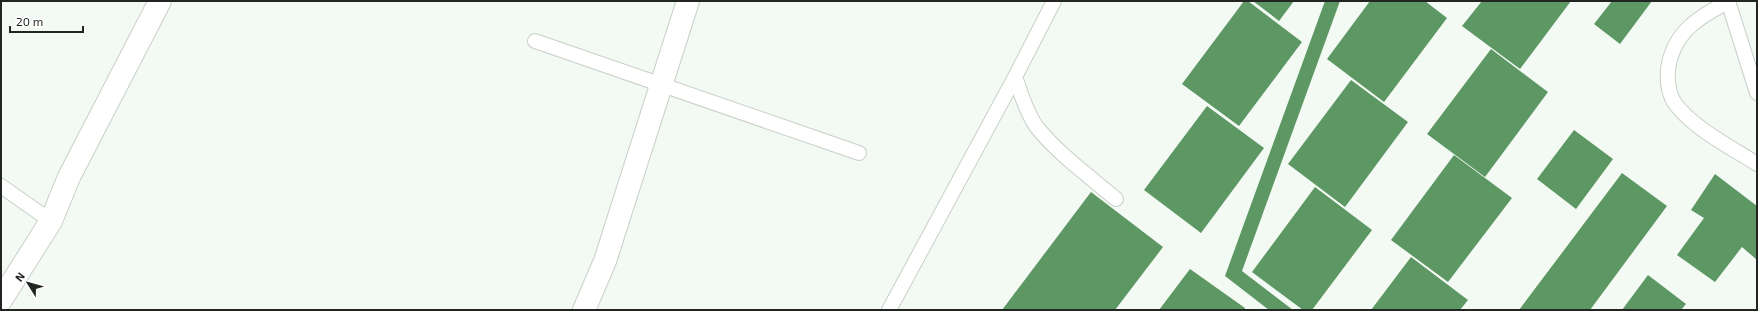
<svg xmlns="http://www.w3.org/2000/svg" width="1758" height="311" font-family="'Exo 2',sans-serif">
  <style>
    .building { fill: #5d9764 }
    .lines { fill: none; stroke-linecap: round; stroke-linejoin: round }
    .service-casing { stroke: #c8cfc8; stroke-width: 16 }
    .minor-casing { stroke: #c8cfc8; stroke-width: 24 }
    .service { stroke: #fff; stroke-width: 14 }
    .minor { stroke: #fff; stroke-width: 22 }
  </style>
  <rect width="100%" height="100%" fill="#f3faf3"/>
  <!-- building -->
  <path class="building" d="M1244 1H1248L1302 42 1239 126 1182 84Z
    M1253 1H1294L1279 21Z
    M1325 1H1340L1242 271 1293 310H1269L1225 276Z
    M1370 1H1425L1447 18 1384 102 1327 59Z
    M1482 1H1571L1520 69 1462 26Z
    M1612 1H1652L1620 44 1594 24Z
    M1491 49 1548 92 1485 177 1427 134Z
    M1351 80 1408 122 1345 207 1288 164Z
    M1207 106 1264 148 1201 233 1144 190Z
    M1574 130 1613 159 1576 209 1537 179Z
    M1454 155 1512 198 1448 282 1391 240Z
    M1622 173 1667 206 1590 310H1519Z
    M1715 174 1757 206V260L1742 247 1715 282 1677 255 1704 218 1691 210Z
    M1315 187 1372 230 1312 310H1303L1252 272Z
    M1091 192 1163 247 1115 310H1002Z
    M1411 257 1468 300 1460 310H1371Z
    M1190 269 1245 308 1244 310H1159Z
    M1648 275 1686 304 1681 310H1622Z"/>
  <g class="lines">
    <!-- service casing -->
    <g class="service-casing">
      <path id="service" d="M1728 1 1757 93
        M1728 2C1698 17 1673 33 1668 69 1667 81 1668 92 1674 102 1692 128 1731 147 1757 164
        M535 41 859 153
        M1015 77C1021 93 1026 112 1036 126 1056 152 1090 177 1116 199
        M1 186 51 221
        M889 310 1015 77 1054 1"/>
    </g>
    <!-- minor casing -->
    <g class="minor-casing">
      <path id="minor" d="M1 300 51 221 69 177 160 1
        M584 310 605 261 688 1"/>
    </g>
    <!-- service -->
    <use href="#service" class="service"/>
    <!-- minor -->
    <use href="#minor" class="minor"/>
  </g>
  <!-- border -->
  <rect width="1758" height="311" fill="none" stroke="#232523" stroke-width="4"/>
  <!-- north arrow -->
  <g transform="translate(28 283) rotate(307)" stroke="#ffffff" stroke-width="3" paint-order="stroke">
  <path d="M0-3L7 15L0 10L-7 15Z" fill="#232523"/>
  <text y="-6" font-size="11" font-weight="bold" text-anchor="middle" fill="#232523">N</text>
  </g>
  <!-- scale -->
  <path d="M10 26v6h73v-6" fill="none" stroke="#232523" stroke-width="2"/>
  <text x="16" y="26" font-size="12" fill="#232523" stroke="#ffffff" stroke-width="3" paint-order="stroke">20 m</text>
</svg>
